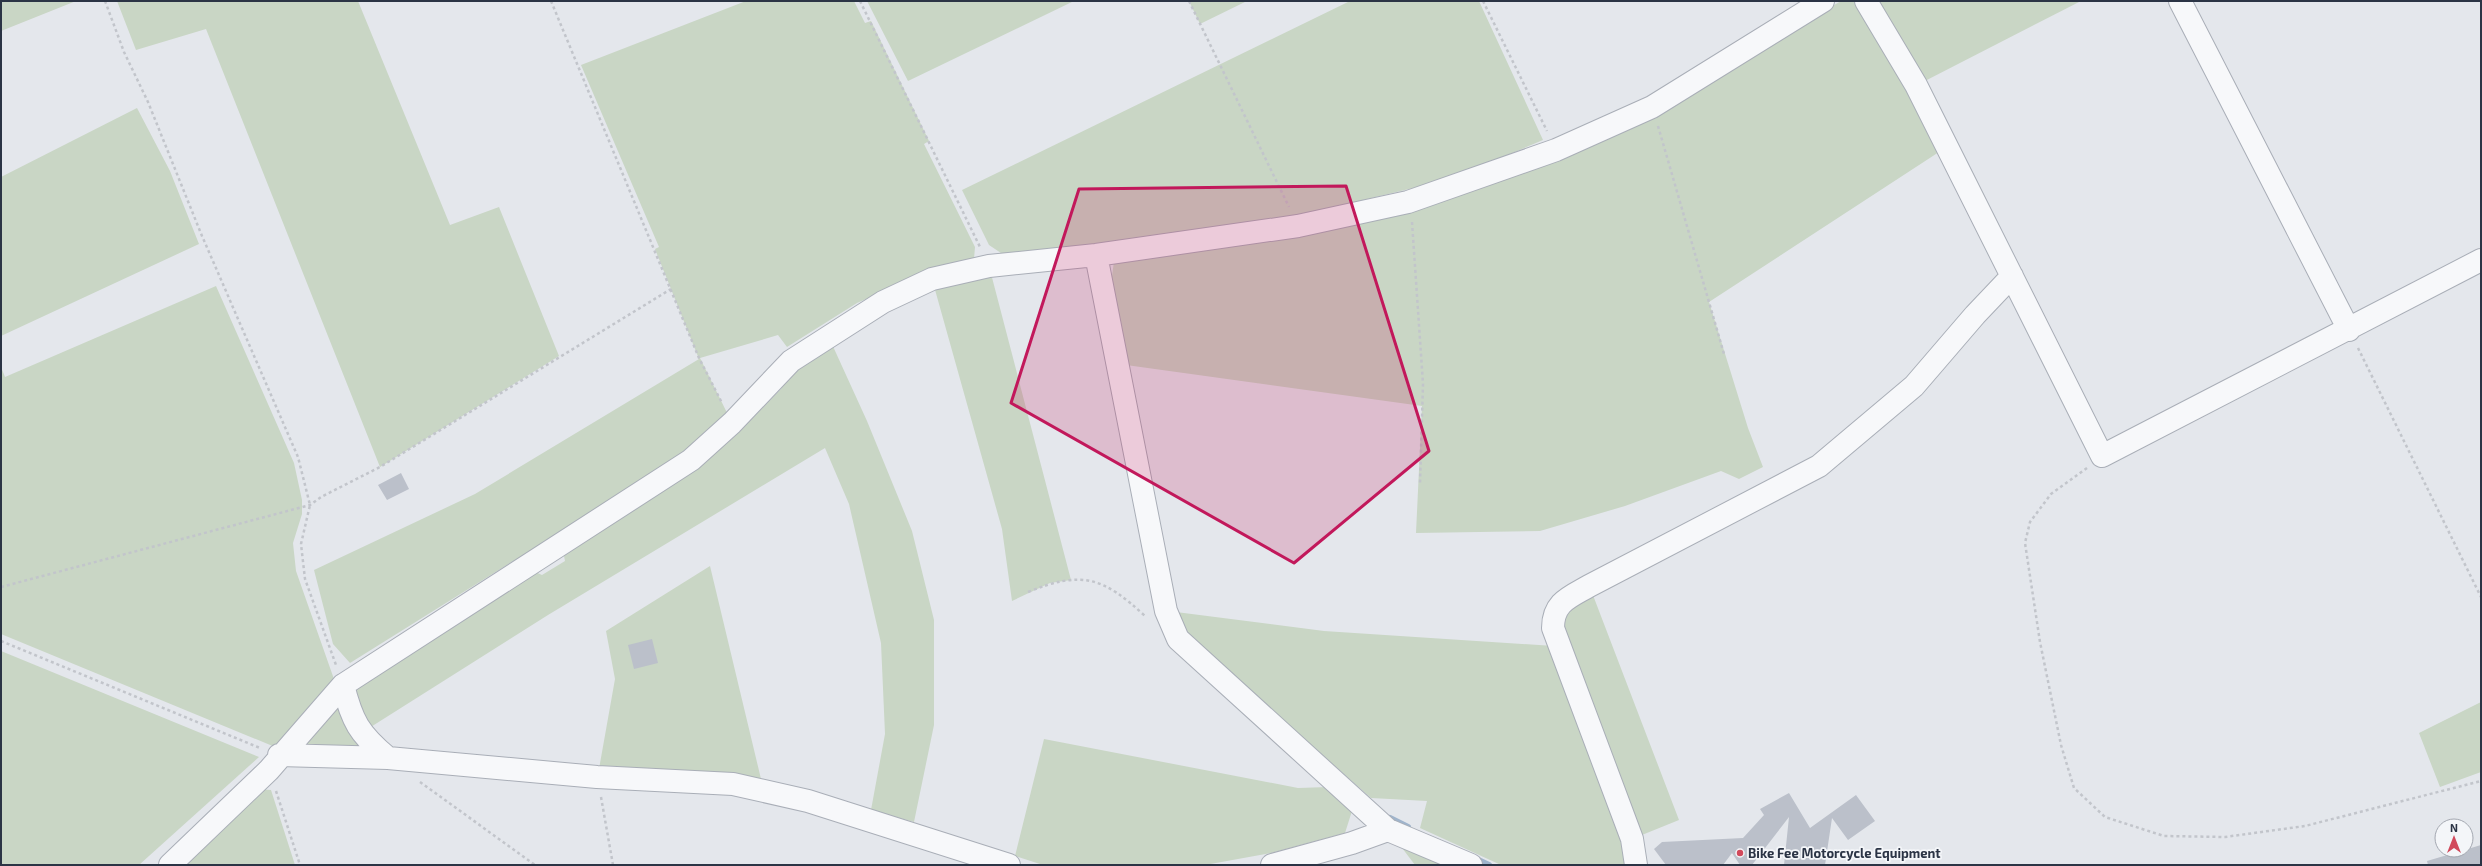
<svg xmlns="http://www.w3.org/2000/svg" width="2482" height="866" font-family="'Exo 2',sans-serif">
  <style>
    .green { fill: #c9d6c5 }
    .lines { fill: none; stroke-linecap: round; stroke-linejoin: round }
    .stream { stroke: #9fb4cc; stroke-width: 6 }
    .building { fill: #bbc0ca }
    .street-casing { stroke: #a9aeb7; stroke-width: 24 }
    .path { stroke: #c2c5cb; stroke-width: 2.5; stroke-dasharray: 3 3; stroke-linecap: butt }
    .street { stroke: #f7f8fa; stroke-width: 22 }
    .marked { fill: #c2185b; fill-opacity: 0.2; stroke: #c2185b; stroke-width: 3; stroke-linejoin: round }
    .poi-dot { fill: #d1495b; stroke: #f4f6f9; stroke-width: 1.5 }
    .labels { text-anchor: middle; stroke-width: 3.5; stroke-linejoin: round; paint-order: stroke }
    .poi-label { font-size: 13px; font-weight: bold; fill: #2b3445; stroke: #f4f6f9; text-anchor: start }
  </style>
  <rect width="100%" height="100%" fill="#e4e7ec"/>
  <!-- green -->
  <path class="green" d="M1 1H76L1 31Z
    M117 1H358L450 225 499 207 559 356 380 467 206 29 136 50Z
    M746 1H854L865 23 871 21 929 141 924 144 975 247 974 259 921 275 857 303 787 347 778 335 700 358 732 423 519 572 513 561 350 663 333 644 314 570 475 494 699 359 655 249 659 247 581 65Z
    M867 1H1074L908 81Z
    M1189 1H1247L1200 24Z
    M1350 1H1479L1543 140 1451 179 1283 219 1007 257 989 245 962 190Z
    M1841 1H1854L1880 42 1939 152 1709 302 1748 428 1763 467 1739 479 1721 471 1625 506 1540 531 1416 533 1422 406 1126 365 1111 284 1114 261 1267 239 1662 107Z
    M1877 1H2081L1921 83Z
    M137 108 170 171 199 244 1 336V177Z
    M989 266 1071 580 1050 583 1012 601 1002 529 932 279Z
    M216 286 294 463 302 500V514L293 543 296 571 335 682 275 747 1 634V367L5 377Z
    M831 342 867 421 912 531 934 620V725L914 822 871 810 885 734 881 643 849 504 825 448 548 615 366 730 351 687 531 570 542 575 565 561 563 551 666 486 732 439 781 389 790 374Z
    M710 566 761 779 599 769 615 679 606 631Z
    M1591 590 1679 820 1637 837 1562 624 1563 608Z
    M1176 612 1324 631 1554 646 1626 838 1629 865H1501L1420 828 1427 801 1371 798 1189 638Z
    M1 651 259 757 139 865H1Z
    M2481 702V772L2440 787 2419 733Z
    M336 703 364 753 293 751Z
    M1044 739 1298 788 1328 787 1352 811 1345 833 1271 853 1205 865H1043L1015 856Z
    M257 789 271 790 295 865H172Z
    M1396 840 1448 865H1415Z"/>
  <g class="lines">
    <!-- stream -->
    <path class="stream" d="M1390 818 1408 827
      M1474 858 1489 865"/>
  </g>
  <!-- building -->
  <path class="building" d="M401 473 409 489 387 500 378 485Z
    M652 639 658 663 634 669 628 645Z
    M1789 793 1810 828 1856 795 1875 821 1848 840 1832 818 1825 865H1784L1789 817 1752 865H1740L1732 853 1723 865H1666L1654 849 1662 842 1743 838 1764 815 1760 809Z
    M2481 845V865H2428L2427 861Z"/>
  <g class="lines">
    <!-- street casing -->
    <g class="street-casing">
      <path id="street" d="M1866 1 1916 85 2102 456 2481 260
        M2180 1 2349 330
        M1096 255 1166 611 1178 639 1388 830 1471 865
        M343 685C352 721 359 734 388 758
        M279 755 388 758 597 777 733 784 808 801 1009 865
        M170 865 269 770 343 685 691 460 732 423 791 361 883 302 932 279 989 266 1096 255 1298 226 1408 202 1556 150 1652 107 1823 1
        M1272 865 1352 843 1388 830
        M1636 865 1632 839 1553 628C1553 602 1570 597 1589 586L1819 466 1914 386 1975 315 2012 276"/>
    </g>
    <!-- path -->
    <path class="path" d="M105 1 124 52 148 102 202 236 298 457 310 505 301 544 305 579 336 665
      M551 1 699 358 722 403
      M860 1 980 247
      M1189 1 1289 207
      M1483 1 1547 131
      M1658 126 1724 354
      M1412 222 1423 384 1420 483
      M2358 348 2481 597
      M2087 468 2051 494 2030 522 2025 543 2040 642 2061 745 2074 788 2105 817 2164 836 2225 837 2305 826 2481 781
      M1 587 310 505 321 497 380 467 671 289
      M1028 592C1082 570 1103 577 1145 616
      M1 641 260 748
      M420 782 535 865
      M276 791 300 865
      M601 797 613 865"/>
    <!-- street -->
    <use href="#street" class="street"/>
  </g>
  <!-- marked area -->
  <path class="marked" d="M1346 186 1429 451 1294 563 1011 403 1079 189Z"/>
  <!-- markers -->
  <circle class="poi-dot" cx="1740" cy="853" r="4"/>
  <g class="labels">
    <!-- poi labels -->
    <g class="poi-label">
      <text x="1748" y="858">Bike Fee Motorcycle Equipment</text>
    </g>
  </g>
  <!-- border -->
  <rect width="2482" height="866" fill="none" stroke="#2b3445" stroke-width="4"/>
  <!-- north arrow -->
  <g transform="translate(2454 838)"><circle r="19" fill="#f4f6f9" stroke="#a4a8b1"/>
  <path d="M0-3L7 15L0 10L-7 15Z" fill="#d1495b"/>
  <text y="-6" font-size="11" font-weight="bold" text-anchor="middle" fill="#2b3445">N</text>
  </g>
</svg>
